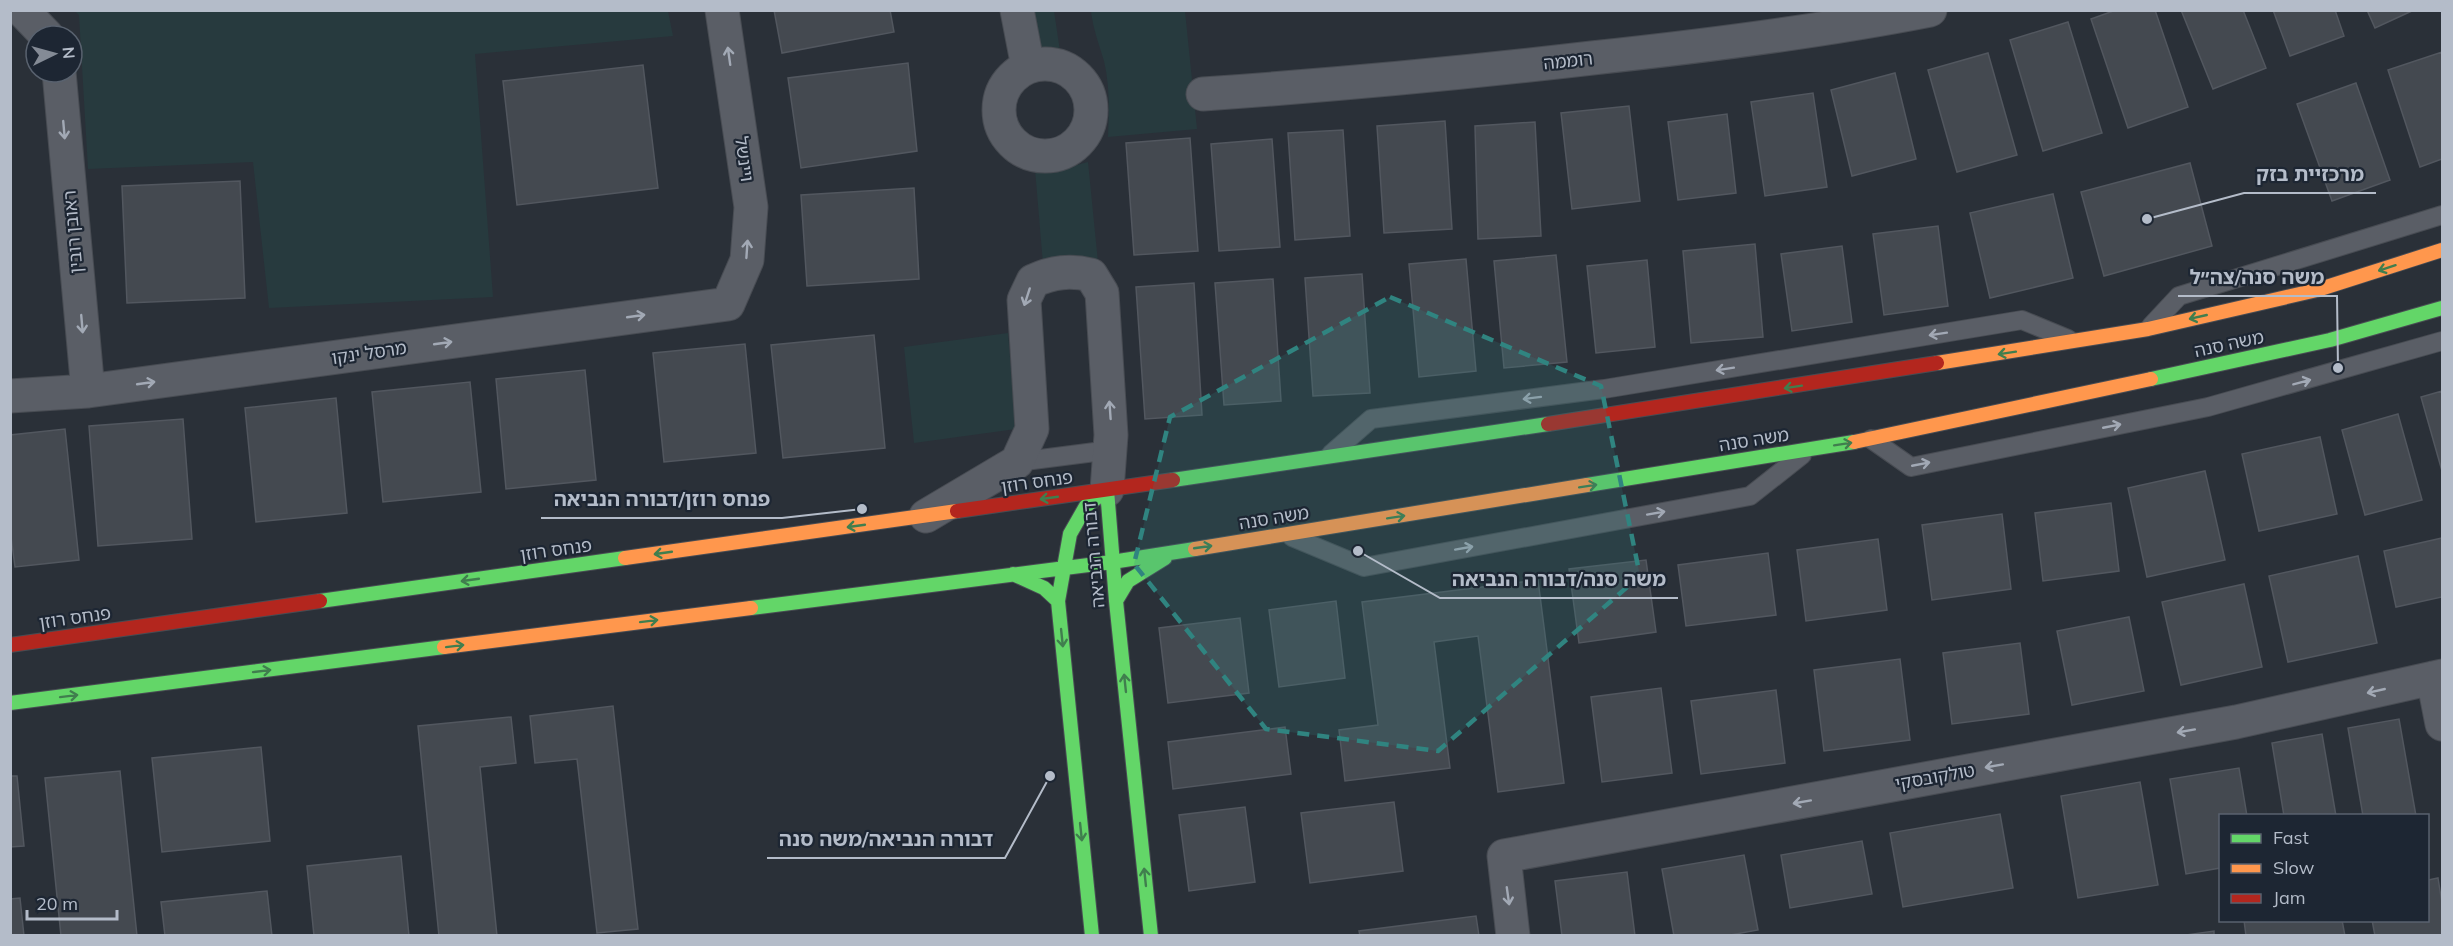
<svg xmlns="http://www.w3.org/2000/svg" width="2453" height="946" font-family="Mulish,'Noto Sans Hebrew',sans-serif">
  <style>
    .green { fill: #273a3e }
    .building { fill: #444950; stroke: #52575f; stroke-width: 1.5 }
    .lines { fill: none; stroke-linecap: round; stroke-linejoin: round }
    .lane-casing { stroke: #484c53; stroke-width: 20 }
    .street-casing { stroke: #484c53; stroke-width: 35 }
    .fast-casing { stroke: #484c53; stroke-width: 16 }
    .slow-casing { stroke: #484c53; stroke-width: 16 }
    .jam-casing { stroke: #484c53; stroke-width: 16 }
    .lane { stroke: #5a5e66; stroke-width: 18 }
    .street { stroke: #5a5e66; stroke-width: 33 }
    .fast { stroke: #63d668; stroke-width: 14 }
    .slow { stroke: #ff974d; stroke-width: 14 }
    .jam { stroke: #b3261e; stroke-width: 14 }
    .oneway { stroke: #a2a9b5 }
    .oneway2 { stroke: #407e4e }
    .marked { fill: #308480; fill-opacity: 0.2; stroke: #308480; stroke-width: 4.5; stroke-dasharray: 12 8; stroke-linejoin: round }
    .labels { text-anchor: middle; stroke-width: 4.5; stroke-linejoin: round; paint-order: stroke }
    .street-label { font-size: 18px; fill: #b4bcc9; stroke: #1d2633 }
    .leader { fill: none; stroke: #b4bcc9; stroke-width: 2 }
    .callout-dot { fill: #b4bcc9; stroke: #1d2633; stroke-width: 2 }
    .callout-label { font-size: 20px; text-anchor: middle; font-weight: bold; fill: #b4bcc9; stroke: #1d2633; stroke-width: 4.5; stroke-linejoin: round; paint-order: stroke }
  </style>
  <rect width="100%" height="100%" fill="#2a3038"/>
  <!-- green -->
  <path class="green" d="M668 11 673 36 475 54 493 297 269 308 253 162 88 169 79 15 75 11Z
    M1029 11H1054L1060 51 1034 52Z
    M1091 11H1185L1197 129 1108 137C1109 112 1110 86 1104 61 1099 44 1093 29 1091 11Z
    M1088 162 1098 262 1043 264 1035 169H1062Z
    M1008 333 1016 429 914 443 904 347Z"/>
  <!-- building -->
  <path class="building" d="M774 10H890L894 32 782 53Z
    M2116 10H2155L2188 107 2128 128 2091 19Z
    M2181 10H2243L2266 68 2213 89Z
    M2273 10H2335L2344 36 2290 56Z
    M2367 10H2414L2375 28Z
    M2068 22 2102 133 2043 151 2010 40Z
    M2442 52V159L2420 167 2388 70Z
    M1988 53 2017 155 1957 172 1928 70Z
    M908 63 917 151 801 168 788 78Z
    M643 65 658 188 517 205 503 81Z
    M1895 73 1916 159 1852 176 1831 90Z
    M2356 83 2390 180 2332 201 2297 104Z
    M1813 93 1827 187 1765 196 1751 102Z
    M1629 106 1640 201 1572 209 1561 113Z
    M1727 114 1736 193 1678 200 1668 122Z
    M1445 121 1452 229 1384 233 1377 126Z
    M1535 122 1541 236 1478 239 1475 126Z
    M1343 130 1350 236 1295 240 1288 133Z
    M1190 138 1198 251 1134 255 1126 143Z
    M1272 139 1280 247 1219 251 1211 144Z
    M2190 163 2212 246 2104 276 2081 192Z
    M240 181 245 298 127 303 122 186Z
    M914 188 919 279 807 286 801 195Z
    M2053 194 2073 278 1990 298 1970 213Z
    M1938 226 1948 306 1884 315 1873 234Z
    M1755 244 1763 337 1691 343 1683 251Z
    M1842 246 1852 322 1792 331 1781 254Z
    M1556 255 1567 362 1504 368 1494 261Z
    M1466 259 1476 371 1419 377 1409 264Z
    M1647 260 1655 347 1596 353 1587 266Z
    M1362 274 1370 393 1313 396 1305 278Z
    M1273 279 1281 401 1224 405 1215 283Z
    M1194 283 1202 415 1145 419 1136 287Z
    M874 335 885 448 783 458 771 345Z
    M745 344 756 453 664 462 653 353Z
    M585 370 596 480 506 489 496 379Z
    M470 382 481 492 383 502 372 392Z
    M2442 391V471L2421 397Z
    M336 398 347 513 256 522 245 408Z
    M2398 414 2422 500 2365 515 2342 430Z
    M183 419 192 539 98 546 89 426Z
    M65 429 79 560 15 567 10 529V435Z
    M2320 437 2337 514 2259 531 2242 454Z
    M2205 471 2225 560 2147 577 2128 488Z
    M2111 503 2119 571 2043 581 2035 513Z
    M2002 514 2011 589 1932 600 1922 525Z
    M2442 538V597L2396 607 2384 551Z
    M1878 539 1887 610 1806 621 1797 550Z
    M1768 553 1776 615 1686 626 1678 565Z
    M2358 556 2377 643 2288 662 2269 576Z
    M1646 560 1656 632 1579 643 1569 569Z
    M1538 580 1564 783 1498 792 1478 636 1434 642 1450 768 1345 781 1339 730 1378 725 1362 602Z
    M2244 584 2262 667 2181 685 2162 602Z
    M1336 601 1345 678 1279 687 1269 610Z
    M2129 617 2144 691 2072 705 2057 631Z
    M1240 618 1249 693 1168 703 1159 628Z
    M2020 643 2029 714 1952 724 1943 653Z
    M1900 659 1910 740 1824 751 1814 670Z
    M1661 688 1672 773 1602 782 1591 697Z
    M1776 690 1785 763 1701 774 1691 701Z
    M613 706 638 929 597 933 577 759 535 763 530 716Z
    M511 717 516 763 480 767 497 936H439L418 726Z
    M2399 719 2416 816H2363L2348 728Z
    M1285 727 1291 774 1173 789 1168 742Z
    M2322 734 2336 816H2284L2272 743Z
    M261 747 270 841 162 852 152 758Z
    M2239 768 2247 816H2220V868L2186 874 2170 779Z
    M120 771 137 936H61L45 778Z
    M10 776H17L24 846 10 847Z
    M2140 782 2158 885 2078 898 2061 796Z
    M1394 802 1403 871 1310 883 1301 813Z
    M1245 807 1255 882 1189 891 1179 815Z
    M2000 814 2013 888 1903 907 1890 833Z
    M1862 841 1872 894 1790 908 1781 855Z
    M1744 855 1758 930 1725 936H1674L1662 869Z
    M401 856 409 936H314L307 866Z
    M1627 872 1635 936H1562L1555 881Z
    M2438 878 2442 903V936H2375L2372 920H2428V880Z
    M267 891 272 936H165L161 902Z
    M20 898 24 936H10V899Z
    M1476 916 1479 936H1360L1359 931Z
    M2244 920H2342L2345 936H2246Z
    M2214 931V936H2179Z"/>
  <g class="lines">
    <!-- lane casing -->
    <g class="lane-casing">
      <path id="lane" d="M2151 326 2179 296 2442 215
        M1871 439 1911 467 2208 407 2442 341
        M1331 454 1371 419 1604 389 2022 320 2068 339
        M1017 462 1095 452 1109 459
        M1292 537 1364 567 1750 496 1802 455"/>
    </g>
    <!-- street casing -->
    <g class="street-casing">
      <path id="street" d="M22 10 47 36
        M1017 10 1028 67
        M999 110a46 46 0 1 1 92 0a46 46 0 1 1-92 0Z
        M59 72 88 391
        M1203 94C1333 85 1463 73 1592 58 1705 46 1818 32 1930 10
        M10 396 88 391 728 304 747 260 751 207 722 10
        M926 516 1017 462 1032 429 1024 300 1033 281C1053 272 1070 270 1091 275L1102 293 1111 435 1107 490
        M2433 678 2442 724
        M1513 936 1504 856 2236 722 2442 676"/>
    </g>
    <!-- fast casing -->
    <g class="fast-casing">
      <path id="fast" d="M2151 379 2330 340 2442 308
        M1173 480 1548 424
        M1587 485 1854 442
        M1107 490 1116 601 1151 936
        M1013 574 1044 588 1058 601
        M320 601 625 558
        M1116 601 1128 581 1165 558
        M751 608 1112 562 1195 549
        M10 703 444 647
        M1092 936 1058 601 1070 534 1086 506 1107 490"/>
    </g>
    <!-- slow casing -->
    <g class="slow-casing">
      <path id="slow" d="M1937 363 2148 329 2317 290 2442 250
        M1854 442 2151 379
        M1195 549 1587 485
        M625 558 957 511
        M444 647 751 608"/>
    </g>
    <!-- jam casing -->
    <g class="jam-casing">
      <path id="jam" d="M1548 424 1937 363
        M957 511 1173 480
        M10 645 320 601"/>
    </g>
    <!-- lane -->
    <use href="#lane" class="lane"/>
    <!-- street -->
    <use href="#street" class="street"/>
    <!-- fast -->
    <use href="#fast" class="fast"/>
    <!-- slow -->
    <use href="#slow" class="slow"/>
    <!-- jam -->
    <use href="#jam" class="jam"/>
  </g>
  <!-- one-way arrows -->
  <defs><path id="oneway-shaft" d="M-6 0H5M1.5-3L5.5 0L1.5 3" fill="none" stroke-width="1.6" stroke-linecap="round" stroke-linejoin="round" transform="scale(1.5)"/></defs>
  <g class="oneway">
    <use href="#oneway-shaft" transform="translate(729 56) rotate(-98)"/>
    <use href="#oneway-shaft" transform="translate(64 130) rotate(85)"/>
    <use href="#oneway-shaft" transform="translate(747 249) rotate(-86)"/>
    <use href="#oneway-shaft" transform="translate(1027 297) rotate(108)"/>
    <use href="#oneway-shaft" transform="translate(636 316) rotate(-8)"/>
    <use href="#oneway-shaft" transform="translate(82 324) rotate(85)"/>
    <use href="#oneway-shaft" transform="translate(1938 334) rotate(171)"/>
    <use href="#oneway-shaft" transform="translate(443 343) rotate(-8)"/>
    <use href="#oneway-shaft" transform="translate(1725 369) rotate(171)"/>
    <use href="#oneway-shaft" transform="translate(2302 382) rotate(-15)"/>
    <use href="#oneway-shaft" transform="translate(146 383) rotate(-8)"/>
    <use href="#oneway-shaft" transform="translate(1532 398) rotate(173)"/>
    <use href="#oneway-shaft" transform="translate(1110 410) rotate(-94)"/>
    <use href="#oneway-shaft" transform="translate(2112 426) rotate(-11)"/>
    <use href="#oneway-shaft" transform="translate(1921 464) rotate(-11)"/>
    <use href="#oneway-shaft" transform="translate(1656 513) rotate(-10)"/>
    <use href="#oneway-shaft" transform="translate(1464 548) rotate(-10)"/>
    <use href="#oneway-shaft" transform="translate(2376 691) rotate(167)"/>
    <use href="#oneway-shaft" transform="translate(2186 731) rotate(170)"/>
    <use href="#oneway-shaft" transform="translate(1994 766) rotate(170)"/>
    <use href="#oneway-shaft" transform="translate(1802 802) rotate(170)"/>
    <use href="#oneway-shaft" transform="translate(1508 896) rotate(82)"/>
  </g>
  <g class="oneway2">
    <use href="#oneway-shaft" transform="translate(2387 268) rotate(162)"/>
    <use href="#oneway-shaft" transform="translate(2198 317) rotate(167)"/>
    <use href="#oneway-shaft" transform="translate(2007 353) rotate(171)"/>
    <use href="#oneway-shaft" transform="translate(1793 387) rotate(171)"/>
    <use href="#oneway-shaft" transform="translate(1843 444) rotate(-9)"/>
    <use href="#oneway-shaft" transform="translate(1588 486) rotate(-9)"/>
    <use href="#oneway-shaft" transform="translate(1049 498) rotate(172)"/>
    <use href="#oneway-shaft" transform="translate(1396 517) rotate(-9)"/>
    <use href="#oneway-shaft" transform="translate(856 526) rotate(172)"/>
    <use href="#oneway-shaft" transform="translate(1203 547) rotate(-8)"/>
    <use href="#oneway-shaft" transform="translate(663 553) rotate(172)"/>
    <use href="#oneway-shaft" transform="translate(470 580) rotate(172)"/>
    <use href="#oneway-shaft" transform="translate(649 621) rotate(-7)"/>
    <use href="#oneway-shaft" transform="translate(1062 638) rotate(84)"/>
    <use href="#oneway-shaft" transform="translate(455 646) rotate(-7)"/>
    <use href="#oneway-shaft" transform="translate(262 671) rotate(-7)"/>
    <use href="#oneway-shaft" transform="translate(1125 683) rotate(-96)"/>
    <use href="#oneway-shaft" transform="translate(69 696) rotate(-7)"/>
    <use href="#oneway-shaft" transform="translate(1081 832) rotate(84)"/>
    <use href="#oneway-shaft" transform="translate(1145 877) rotate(-96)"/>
  </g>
  <!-- marked area -->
  <path class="marked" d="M1390 297 1601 386 1640 576 1438 751 1266 729 1134 564 1170 417Z"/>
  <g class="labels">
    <!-- street labels -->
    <g class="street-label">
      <text transform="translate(1568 61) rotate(-6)" y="6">רוממה</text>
      <text transform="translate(744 159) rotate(82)" y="6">ויינשל</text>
      <text transform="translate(73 232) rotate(-95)" y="6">ראובן רובין</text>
      <text transform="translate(2229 344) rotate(-12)" y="6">משה סנה</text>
      <text transform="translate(369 353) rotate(-8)" y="6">מרסל ינקו</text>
      <text transform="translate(1754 440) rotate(-9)" y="6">משה סנה</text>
      <text transform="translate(1037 482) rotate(-8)" y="6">פנחס רוזן</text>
      <text transform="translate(1274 518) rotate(-9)" y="6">משה סנה</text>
      <text transform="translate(556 550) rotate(-8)" y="6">פנחס רוזן</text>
      <text transform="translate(1094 555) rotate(-95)" y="6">דבורה הנביאה</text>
      <text transform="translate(75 618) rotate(-8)" y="6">פנחס רוזן</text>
      <text transform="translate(1935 777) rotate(-10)" y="6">טולקובסקי</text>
    </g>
  </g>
  <!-- callouts -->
  <path class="leader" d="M2147 219L2244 193H2376M2338 368L2337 296H2178M862 509L782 518H541M1358 551L1440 598H1678M1050 776L1005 858H767"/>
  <g class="callout-dot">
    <circle cx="2147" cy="219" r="6"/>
    <circle cx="2338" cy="368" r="6"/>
    <circle cx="862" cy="509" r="6"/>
    <circle cx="1358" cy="551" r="6"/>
    <circle cx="1050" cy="776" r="6"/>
  </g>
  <g class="callout-label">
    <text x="2310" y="181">מרכזיית בזק</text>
    <text x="2257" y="284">משה סנה/צה״ל</text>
    <text x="662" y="506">פנחס רוזן/דבורה הנביאה</text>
    <text x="1559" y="586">משה סנה/דבורה הנביאה</text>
    <text x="886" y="846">דבורה הנביאה/משה סנה</text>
  </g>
  <!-- border -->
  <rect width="2453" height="946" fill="none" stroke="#b4bcc9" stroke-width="24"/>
  <!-- legend -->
  <rect x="2219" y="814" width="210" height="108" fill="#1d2633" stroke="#59626f" stroke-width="1.5"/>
  <rect x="2231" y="834" width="30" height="9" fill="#63d668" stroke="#59626f" stroke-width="1.5"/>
  <text x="2273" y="844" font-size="18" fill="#b4bcc9">Fast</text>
  <rect x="2231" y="864" width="30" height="9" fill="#ff974d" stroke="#59626f" stroke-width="1.5"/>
  <text x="2273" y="874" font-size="18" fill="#b4bcc9">Slow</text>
  <rect x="2231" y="894" width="30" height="9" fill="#b3261e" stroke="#59626f" stroke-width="1.5"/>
  <text x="2273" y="904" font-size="18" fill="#b4bcc9">Jam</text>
  <!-- north arrow -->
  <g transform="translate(54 54) rotate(85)"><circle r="28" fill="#1d2633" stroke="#59626f" stroke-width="1.5"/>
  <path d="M0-4.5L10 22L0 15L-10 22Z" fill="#848b96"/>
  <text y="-9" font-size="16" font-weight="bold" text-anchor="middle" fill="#b4bcc9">N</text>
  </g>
  <!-- scale -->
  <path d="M27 910v9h90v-9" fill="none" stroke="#b4bcc9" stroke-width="3"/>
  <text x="36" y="910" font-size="18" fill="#b4bcc9" stroke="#1d2633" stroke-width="4.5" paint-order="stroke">20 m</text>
</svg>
